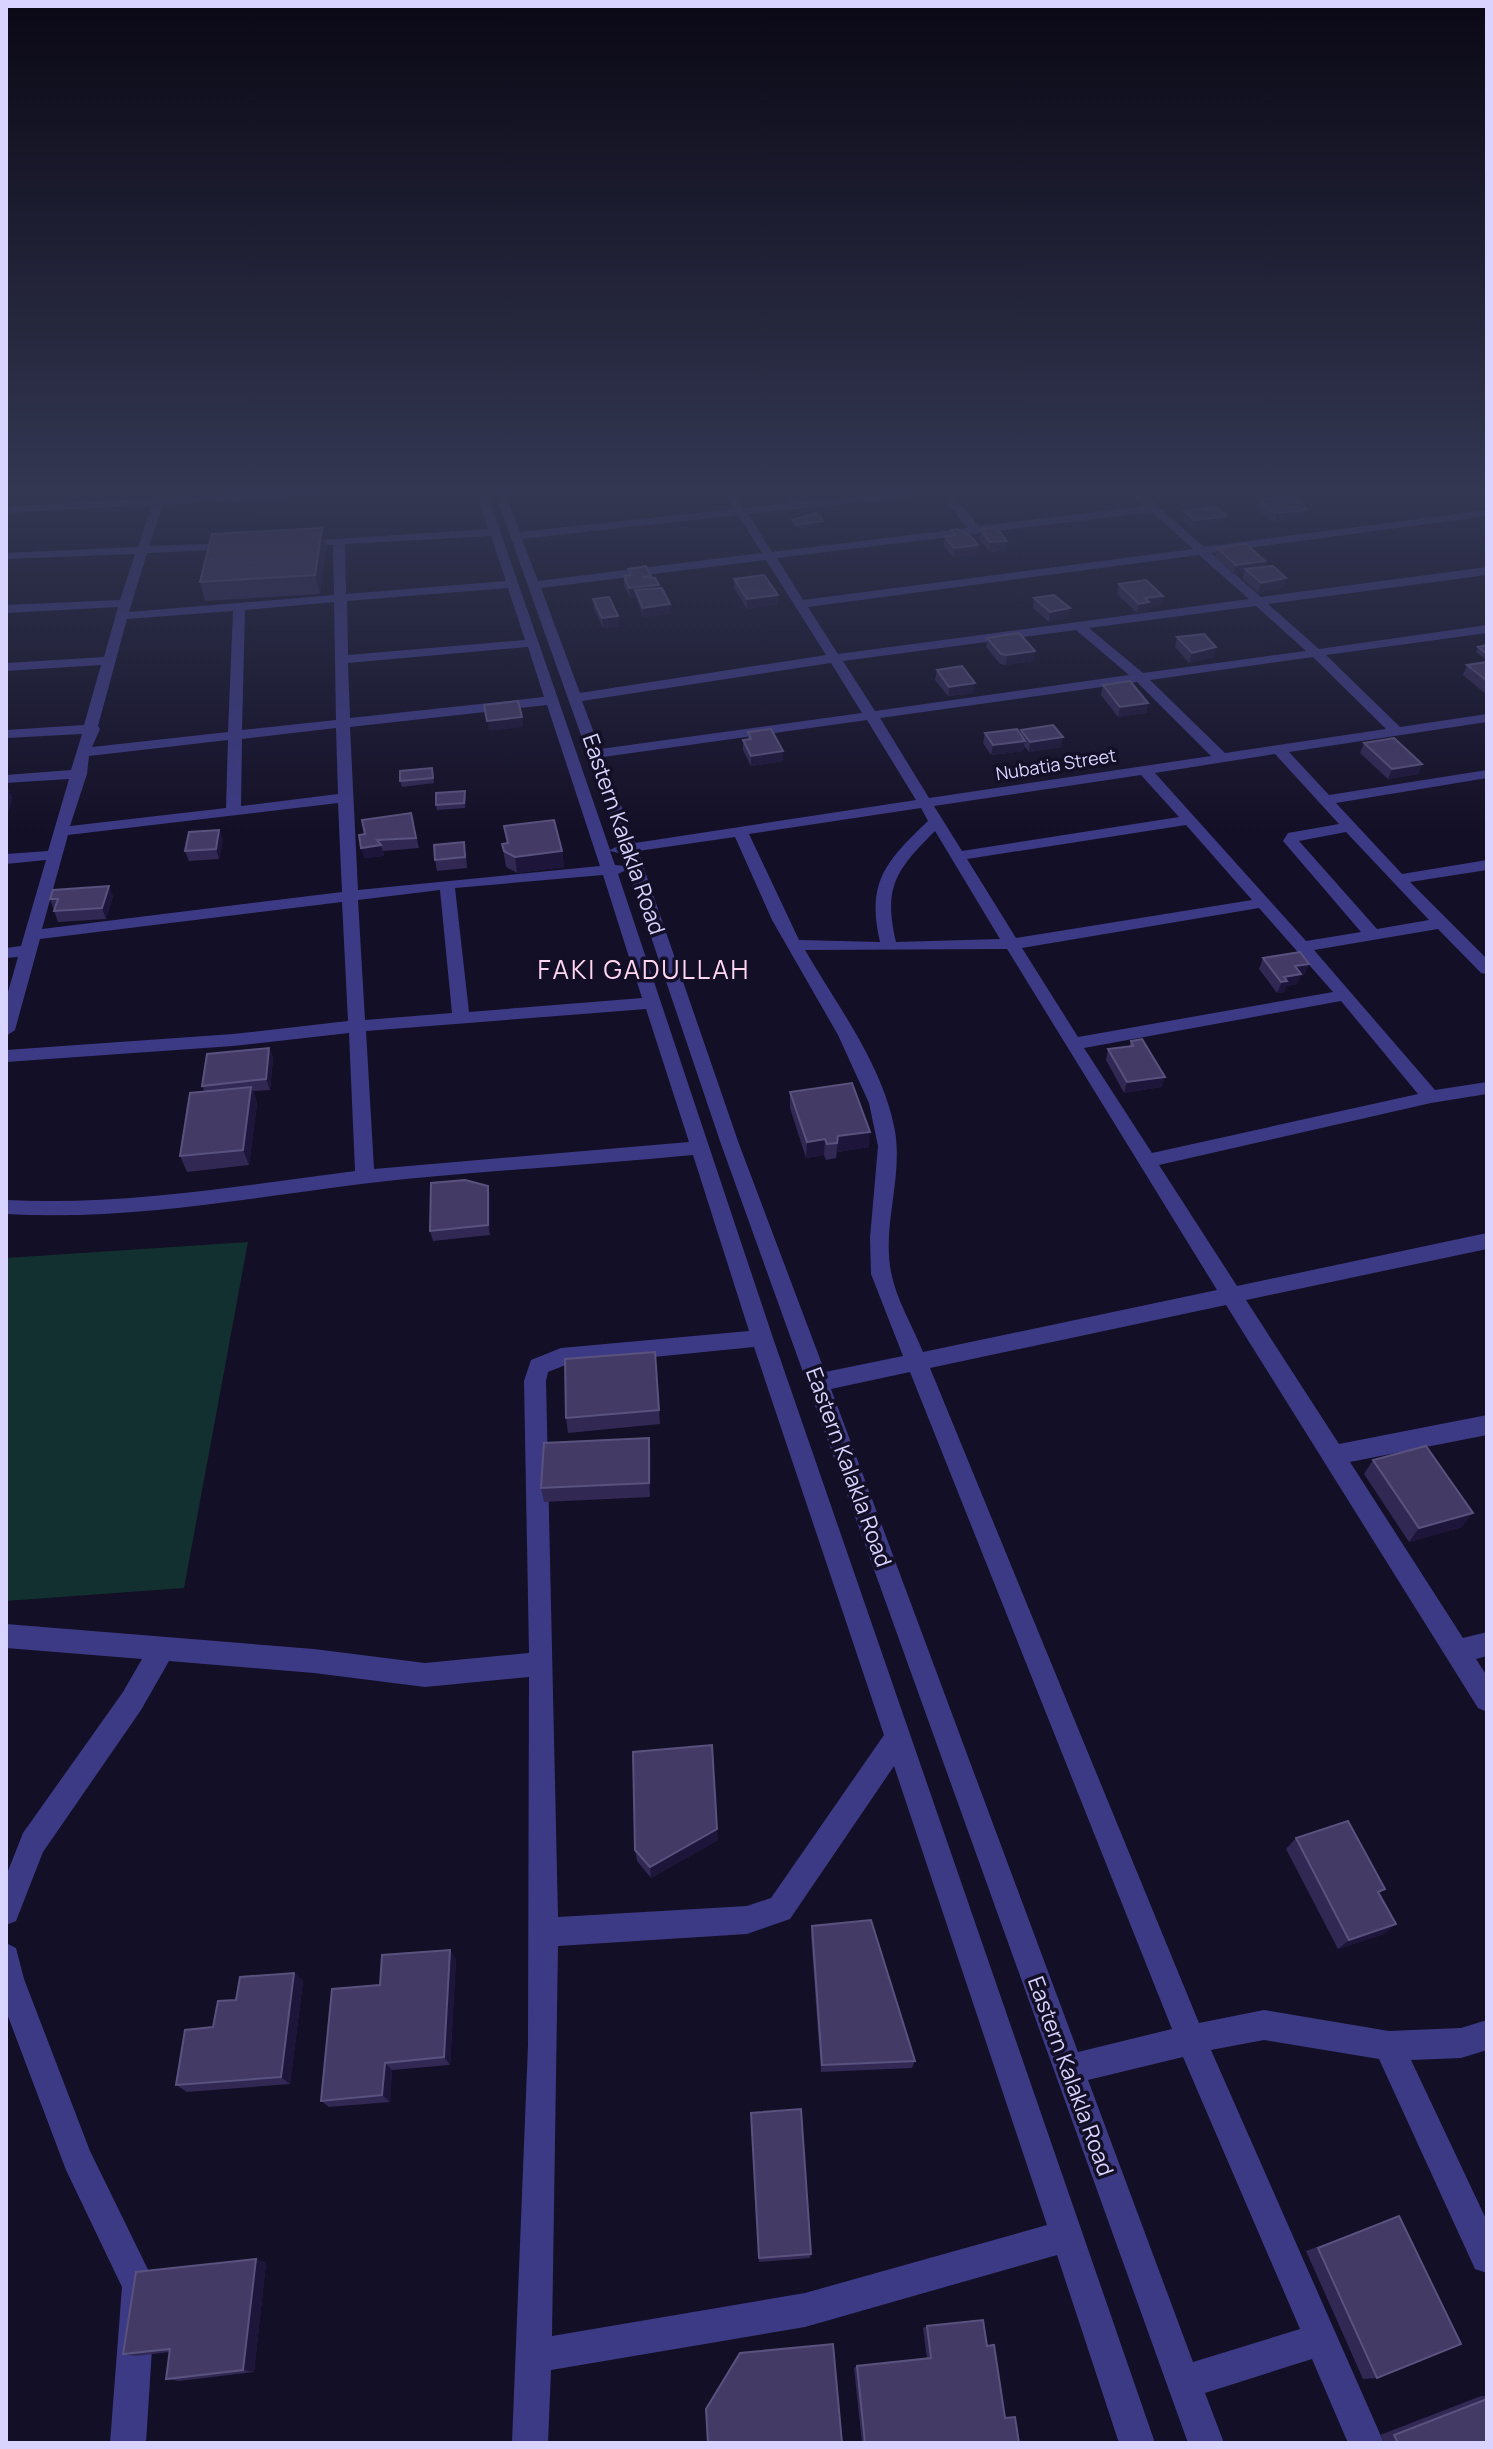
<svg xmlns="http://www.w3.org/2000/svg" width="1493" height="2449" font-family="Manrope,sans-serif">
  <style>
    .green { fill: #12302f }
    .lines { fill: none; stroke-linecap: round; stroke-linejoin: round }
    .minor { fill: #3d3a85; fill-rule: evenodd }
    .wall { fill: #312854 }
    .shaded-wall { fill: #1d163a }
    .building { fill: #433a66; stroke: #5a527e; stroke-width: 2 }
    .labels { text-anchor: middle; stroke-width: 7; stroke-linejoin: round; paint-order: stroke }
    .far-street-label { font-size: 18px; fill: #d9d4ff; stroke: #130f26 }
    .street-label { font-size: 22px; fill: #d9d4ff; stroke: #130f26 }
    .quarter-label { font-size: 26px; letter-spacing: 2px; fill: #ffd6f0; stroke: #130f26 }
  </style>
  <rect width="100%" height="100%" fill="#130f26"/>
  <!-- green -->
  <path class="green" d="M248 1242 184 1588 6 1601V1258Z"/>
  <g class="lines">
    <!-- minor -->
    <path class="minor" d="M157 490H167L165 498 310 490H370L365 493 163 505 149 546 234 543 240 546 234 549 147 553 129 612 334 595 333 545 322 544V540L488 529 476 490H486L610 850 620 845 494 490H531L506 496 520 532 734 509 722 490H732L744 508 914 490H948L979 526 1145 506 1129 490H1140L1204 547 1487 510V516L1211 553 1261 597 1487 567V575L1268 604 1319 649 1487 625V633L1326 655 1400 727 1487 714V722L1289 752 1329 795 1487 770V778L1336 803 1402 874 1487 860V870L1410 882 1487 959V974L1481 973 1438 929 1314 950 1435 1090 1487 1082V1094L1431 1103 1159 1165 1237 1286 1487 1233V1249L1246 1300 1339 1444 1487 1415V1435L1350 1462 1463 1638 1487 1632V1656L1476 1659 1487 1676V1712L1478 1708 1226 1305 930 1368 1199 2023 1264 2010 1389 2031 1461 2028 1487 2020V2050L1461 2058 1411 2060 1487 2221V2273L1475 2269 1379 2059 1264 2040 1211 2050 1384 2443H1348L1312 2359 1205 2393 1224 2443H1188L721 1144 623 854 610 851 615 865 625 866 628 869 618 874 773 1338 1155 2443H1119L1057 2255 805 2327 551 2370 548 2443H512L528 2045 529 1677 425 1687 314 1673 169 1661 141 1710 43 1852 16 1921 6 1925V1876L23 1833 123 1692 142 1659 6 1648V1624L314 1649 425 1663 529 1653 524 1381 531 1360 561 1348 749 1331 693 1155C582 1166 471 1171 361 1184 242 1199 126 1221 6 1214V1200C124 1206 238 1186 355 1171L349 1033 233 1046 6 1062V1050L233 1034 348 1021 342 902 40 939 15 1030 6 1036V999L18 957 6 958V948L21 946 46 860 6 864V854L48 851 69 779 6 783V775L71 770 82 734 6 738V730L84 725 101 665 6 671V663L104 657 118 607 6 613V605L120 600 135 554 6 559V553L138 547 152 505 6 513V507L154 498ZM939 494 968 528 772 552 748 514ZM1152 512 1193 549 803 600 777 558ZM738 515 762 553 538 581 522 539ZM491 536 506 581 346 594 345 544ZM1199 555 1249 599 838 654 808 607ZM766 560 826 655 580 693 541 588ZM508 588 525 640 348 655 347 601ZM334 602 336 720 242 730 245 610ZM1256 606 1306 651 1143 673 1089 628ZM233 611 228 732 92 747 100 729 98 726 127 619ZM1076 630 1129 675 875 711 843 661ZM528 647 544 697 350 718 348 663ZM1313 657 1386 729 1225 753 1150 680ZM831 663 862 713 600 749 582 701ZM1137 682 1211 756 929 798 880 718ZM547 705 600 866 358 890 350 727ZM867 720 916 800 635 843 603 757ZM336 728 338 794 241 806 242 739ZM228 740 226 808 70 826 87 774 89 756ZM1275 754 1339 824 1288 833 1283 841 1361 932 1306 941 1155 773ZM1141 775 1179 817 962 851 934 806ZM338 803 342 892 42 929 68 835ZM921 808 928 821C886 861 866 882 880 942L799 940 749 834ZM1186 825 1252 900 1016 938 967 859ZM935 831 1000 939 896 942C883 887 896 870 935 831ZM1346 832 1429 920 1377 929 1299 841ZM735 837 772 920 838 1035 869 1103 878 1146 870 1238 871 1274 903 1356 825 1372 739 1144 638 851ZM603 875 642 998 469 1012 455 888ZM440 890 452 1013 365 1020 358 900ZM1259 908 1333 992 1078 1037 1022 948ZM1007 949 1217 1290 923 1352C913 1327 896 1299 891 1272 882 1225 903 1178 895 1131 883 1065 838 1007 805 950ZM1341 1001 1418 1094 1152 1153 1084 1048ZM646 1009 689 1142 374 1169 366 1031ZM754 1347 884 1735 771 1898 747 1906 558 1917 546 1381 548 1372 563 1366ZM910 1372 1172 2029 1078 2052 831 1389ZM894 1766 1047 2225 805 2293 552 2336 558 1946 747 1934 790 1919ZM1183 2057 1300 2329 1193 2362 1088 2080Z
      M6 1943 16 1948 24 1979 90 2151 156 2286 146 2443H110L122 2287 66 2170 6 2011Z"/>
  </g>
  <!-- wall -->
  <path class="wall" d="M1259 500 1307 510 1304 519 1275 522 1268 520 1257 509Z
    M1184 511 1225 525 1192 529 1182 520Z
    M322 528 326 546 320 594 205 601 200 582Z
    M980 529 1007 541 1005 550 989 552 979 538Z
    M951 530 978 545 977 555 953 557 944 546 945 537 950 536Z
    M1217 548 1265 561 1264 567 1284 587 1258 593 1242 578 1244 573 1233 574 1215 557Z
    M628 569 651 576 659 585V588L670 604V614L643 617 636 597 630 598 624 586V576H628Z
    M734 579 778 595V604L747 609 734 588Z
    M1119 584 1163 596 1161 605 1148 607 1147 612 1137 613 1117 594Z
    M1034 598 1068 618 1049 622 1033 608Z
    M593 599 619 626 603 628 594 609Z
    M1177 637 1214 657 1189 663 1175 647Z
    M987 638 1035 651 1033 661 1006 665 1000 664 986 647Z
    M1487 645V660L1476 652 1478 647Z
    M1487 662V695L1463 675 1467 665Z
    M937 670 974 693 948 696 935 680Z
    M1103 685 1148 703 1146 713 1118 717 1101 695Z
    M1021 730 1061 747 1029 752 1024 746 1023 751 991 755 983 743 985 733 1020 734Z
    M748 732 783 751V761L751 766 743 750V740L748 739Z
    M1364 743 1422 764 1418 774 1388 779 1360 753Z
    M433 773 434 783 402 787 400 781Z
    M466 796 465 808 437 810 436 805Z
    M411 813 419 848 383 851 384 856 364 858 365 834Z
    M219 830 223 840 219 859 189 861 185 851Z
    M502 844 562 851 564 867 517 873 506 867Z
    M466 852 467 868 437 871 435 860Z
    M113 896 106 919 58 922 50 899Z
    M1263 958 1305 974 1301 975 1297 984 1286 986 1284 992 1277 993 1259 969Z
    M1131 1041 1165 1077 1161 1087 1124 1093 1106 1060 1108 1049 1129 1046Z
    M269 1048 273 1058 270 1090 253 1091 257 1103 249 1165 187 1172 180 1156 205 1092 202 1086Z
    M790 1092 869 1147 837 1152 836 1158 826 1160 824 1155 806 1158 790 1108Z
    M488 1186 490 1196V1235L433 1241 430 1231Z
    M655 1352 660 1424 568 1433 566 1418Z
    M649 1438 651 1453 650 1497 544 1502 541 1488Z
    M1373 1460 1462 1527 1409 1542 1364 1474Z
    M1296 1838 1379 1894 1384 1934 1338 1949 1286 1849Z
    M718 1840 651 1878 637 1861 635 1850Z
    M812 1926 915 2061 912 2068 821 2072 811 1936Z
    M456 1959 450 2065 392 2070 390 2102 329 2107 321 2101 380 1985Z
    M294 1973 303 1981 290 2084 187 2092 176 2085 213 2027 236 2000Z
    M751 2119 811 2254 810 2258 759 2262Z
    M1399 2216 1377 2378 1363 2379 1306 2251Z
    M256 2259 266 2263 254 2372 179 2381 166 2379 170 2352 136 2356 123 2354Z
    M927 2326 987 2346 1005 2418 1019 2443H862L854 2368 857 2366 927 2359 923 2328Z
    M1481 2396H1487V2443H1384L1380 2435Z"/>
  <!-- shaded-wall -->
  <path class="shaded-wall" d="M1307 510 1304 519 1275 522 1277 513Z
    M1227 516 1225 525 1192 529 1194 520Z
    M823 521V525L796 529V525Z
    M322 528 326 546 320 594 315 575Z
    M1007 541 1005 550 989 552 990 542Z
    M978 545 977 555 953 557 954 548Z
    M1265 561 1262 571 1245 569 1244 573 1233 574 1236 565Z
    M1286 578 1284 587 1258 593 1261 583Z
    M659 585V594L635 590 636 597 630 598 629 588Z
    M778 595V604L747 609V599Z
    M1163 596 1161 605 1148 607 1147 612 1137 613 1139 604 1145 598Z
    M670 604V614L643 617V608Z
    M1070 608 1068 618 1049 622 1050 612Z
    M618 616 619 626 603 628 602 618Z
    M1216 647 1214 657 1189 663 1192 653Z
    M1035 651 1033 661 1006 665 1007 655Z
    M975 683 974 693 948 696 949 687Z
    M1148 703 1146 713 1118 717 1120 707Z
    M522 717 523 727 489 731 487 721Z
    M1063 737 1061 747 1029 752 1030 742Z
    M1025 741 1023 751 991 755 993 745Z
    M783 751V761L751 766V756Z
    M1422 764 1418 774 1388 779 1392 769Z
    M8 788 13 798 8 813 6 809V795Z
    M219 830 223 840 219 859 216 849Z
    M381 845 384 856 364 858 361 848Z
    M562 851 564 867 517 873 515 857Z
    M109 886 113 896 106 919 102 908Z
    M1309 964 1305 974 1301 975 1297 984 1286 986 1284 992 1277 993 1284 977 1295 966Z
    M269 1048 273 1058 270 1090 266 1079Z
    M1165 1077 1161 1087 1124 1093 1127 1082Z
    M251 1087 257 1103 249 1165 243 1150Z
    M870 1132 869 1147 837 1152 836 1158 838 1136Z
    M825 1139 824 1155 806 1158 807 1142Z
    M488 1186 490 1196V1235L488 1225Z
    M649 1438 651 1453 650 1497 649 1483Z
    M1473 1513 1462 1527 1409 1542 1419 1528Z
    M717 1829 718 1840 651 1878 650 1867Z
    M1396 1924 1384 1934 1338 1949 1349 1940Z
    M450 1950 456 1959 450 2065 444 2057Z
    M294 1973 303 1981 290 2084 281 2077Z
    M385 2063 392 2070 390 2102 382 2095Z
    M256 2259 266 2263 254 2372 243 2370Z"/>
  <!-- building -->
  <path class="building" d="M1280 496H1291L1302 502 1307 510 1277 513 1270 511 1259 500Z
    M1216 507 1227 516 1194 520 1184 511Z
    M816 513 823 521 796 525 792 520Z
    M996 527 1007 541 990 542 980 529Z
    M322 528 315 575 200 582 212 534Z
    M957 529 970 535 978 545 954 548 945 537 955 535 951 530Z
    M1246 544 1265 561 1236 565 1217 548Z
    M646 566 651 576 642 577 655 578 659 585 629 588 624 576 631 575 628 569Z
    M1273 566 1286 578 1261 583 1245 569Z
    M764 575 778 595 747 599 734 579Z
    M1146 580 1163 596 1145 598 1149 602 1139 604 1119 584Z
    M662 588 670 604 643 608 635 590Z
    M1054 595 1070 608 1050 612 1034 598Z
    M609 597 618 616 602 618 593 599Z
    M1019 633 1035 651 1007 655 1001 654 987 638Z
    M1204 634 1216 647 1192 653 1177 637Z
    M1487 645V654L1478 647Z
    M1487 662V681L1467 665Z
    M962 666 975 683 949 687 937 670Z
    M1130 681 1148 703 1120 707 1103 685Z
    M518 701 522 717 487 721 484 705Z
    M1053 725 1063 737 1030 742 1021 730Z
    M771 729 783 751 751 756 743 740 751 739 748 732Z
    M1017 729 1025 741 993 745 985 733Z
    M1394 738 1422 764 1392 769 1364 743Z
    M432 768 433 778 400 781V771Z
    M465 791 464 803 436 805V793Z
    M411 813 416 838 377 840 381 845 361 848 359 835 365 834 362 820Z
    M554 820 562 851 515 857 504 851 502 844 508 843 504 826Z
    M219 830 216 849 185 851 189 832Z
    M464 842 465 857 435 860 434 845Z
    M109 886 102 908 54 911 58 899H50L53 890Z
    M1300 952 1309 964 1295 966 1301 974 1284 977 1287 981 1281 982 1263 958Z
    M1142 1039 1165 1077 1127 1082 1108 1049 1133 1046 1131 1041Z
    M269 1048 266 1079 202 1086 207 1054Z
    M852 1083 870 1132 838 1136 837 1143 827 1144 825 1139 807 1142 790 1092Z
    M251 1087 243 1150 180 1156 190 1093Z
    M465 1180 488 1186V1225L430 1231 431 1183Z
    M655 1352 659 1410 566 1418 565 1359Z
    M649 1438V1483L541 1488 544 1443Z
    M1426 1446 1473 1513 1419 1528 1373 1460Z
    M712 1745 717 1829 650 1867 635 1850 633 1752Z
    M1348 1821 1385 1889 1378 1892 1396 1924 1349 1940 1296 1838Z
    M871 1920 915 2061 822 2065 812 1926Z
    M450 1950 444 2057 385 2063 382 2095 321 2101 332 1989 380 1985 382 1955Z
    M294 1973 281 2077 176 2085 185 2030 213 2027 218 2001 236 2000 240 1977Z
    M801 2109 811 2254 759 2258 751 2113Z
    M1399 2216 1461 2344 1377 2378 1318 2248Z
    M256 2259 243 2370 166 2379 170 2349 123 2354 136 2272Z
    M983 2320 987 2346 994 2345 1005 2418 1015 2417 1019 2443H865L857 2366 931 2358 927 2326Z
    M833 2344 842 2443H708L706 2409 740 2353Z
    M1487 2399V2443H1398L1394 2435Z"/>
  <!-- sky -->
  <linearGradient id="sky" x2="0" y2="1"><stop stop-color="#0a0815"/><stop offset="0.59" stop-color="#333752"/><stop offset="1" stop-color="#333752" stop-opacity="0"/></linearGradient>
  <rect width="1493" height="833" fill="url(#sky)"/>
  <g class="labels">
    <!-- far-street labels -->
    <g class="far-street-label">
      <text transform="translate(1056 765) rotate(-9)" y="6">Nubatia Street</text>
    </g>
    <!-- street labels -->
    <g class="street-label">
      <text transform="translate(624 834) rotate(71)" y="8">Eastern Kalakla Road</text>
      <text transform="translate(849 1467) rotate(70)" y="8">Eastern Kalakla Road</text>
      <text transform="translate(1071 2076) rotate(70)" y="8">Eastern Kalakla Road</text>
    </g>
    <!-- quarter labels -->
    <g class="quarter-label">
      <text x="644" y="979">FAKI GADULLAH</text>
    </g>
  </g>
  <!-- border -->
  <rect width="1493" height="2449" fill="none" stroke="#d9d4ff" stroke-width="16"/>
</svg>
